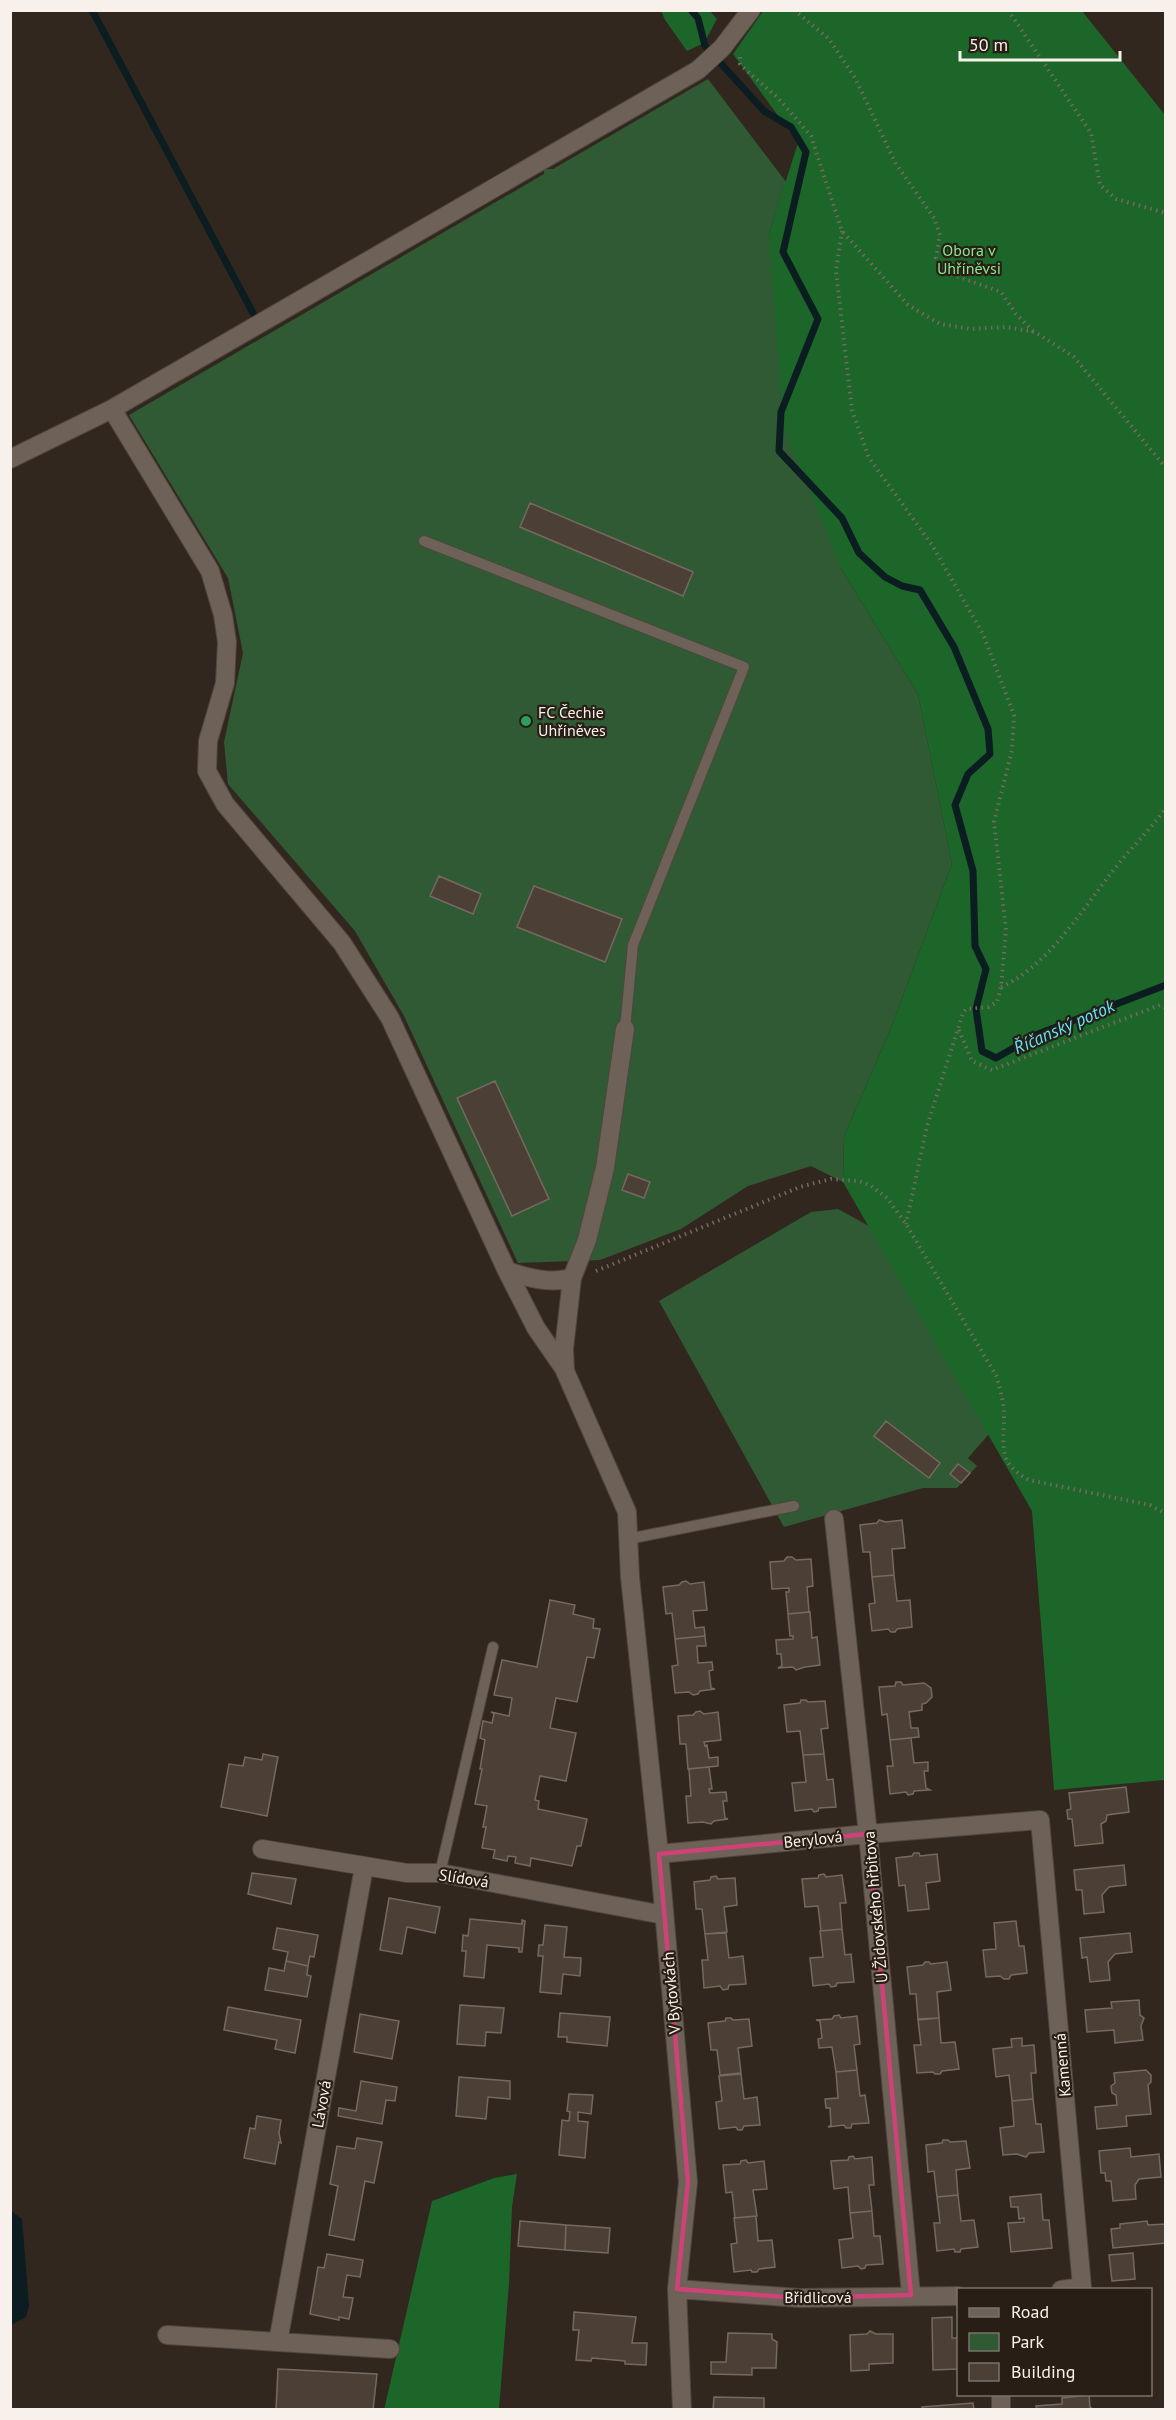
<svg xmlns="http://www.w3.org/2000/svg" width="1176" height="2420" font-family="'PT Sans',sans-serif">
  <style>
    .green { fill: #305a34 }
    .forest { fill: #1b6628 }
    .water { fill: #0b1d20 }
    .lines { fill: none; stroke-linecap: round; stroke-linejoin: round }
    .stream { stroke: #0b1d20; stroke-width: 7 }
    .building { fill: #4c4036; stroke: #76695f; stroke-width: 1.5 }
    .lane-casing { stroke: #4f463e; stroke-width: 12 }
    .street-casing { stroke: #4f463e; stroke-width: 20 }
    .path { stroke: #746a62; stroke-width: 4; stroke-dasharray: 1.5 4.5; stroke-linecap: butt }
    .lane { stroke: #6e6157; stroke-width: 10 }
    .street { stroke: #6e6157; stroke-width: 18 }
    .marked { fill: none; stroke: #cd4378; stroke-width: 4.5; stroke-linejoin: round }
    .leisure-dot { fill: #2e9e5b; stroke: #281e15; stroke-width: 2 }
    .labels { text-anchor: middle; stroke-width: 4.5; stroke-linejoin: round; paint-order: stroke }
    .park-label { font-size: 16px; fill: #88e791; stroke: #281e15 }
    .poi-label { font-size: 16px; fill: #f8f0ea; stroke: #281e15; text-anchor: start }
    .street-label { font-size: 16px; fill: #f8f0ea; stroke: #281e15 }
    .water-label { font-size: 18px; font-style: italic; fill: #5fe5fa; stroke: #281e15 }
  </style>
  <rect width="100%" height="100%" fill="#32271e"/>
  <!-- green -->
  <path class="green" d="M708 79 786 182 769 233 842 570 918 694 952 864 891 1028 844 1136 843 1182 811 1166 748 1186 681 1229 600 1260 518 1263 404 1016 355 931 228 784 224 742 243 653 228 578 129 415 544 174V169H553Z
    M838 1209 869 1226 989 1434 968 1458 977 1466 957 1488H923L784 1527 659 1301 811 1212Z"/>
  <!-- forest -->
  <path class="forest" d="M764 10 1082 11 1165 115V1780L1054 1790 1032 1511 843 1182 844 1136 891 1028 952 864 918 694 842 570 783 425 769 233 798 143 733 54Z
    M661 11H710L717 19 704 43 687 51 665 20Z
    M517 2174 512 2207 509 2283 499 2409 384 2410 432 2201 494 2178Z"/>
  <!-- water -->
  <path class="water" d="M10 2210 22 2219 29 2306 26 2317 11 2325Z"/>
  <g class="lines">
    <!-- stream -->
    <path class="stream" d="M92 10 253 313
      M691 10 698 18 705 46 764 111 791 127 806 152 783 252 818 319 781 412 779 451 842 518 859 553 885 577 902 586 920 590 954 647 988 729 990 754 968 774 955 805 973 871 975 946 986 969 976 1009 982 1051 996 1058 1038 1034 1166 985"/>
  </g>
  <!-- building -->
  <path class="building" d="M530 503 693 572 683 596 520 527Z
    M439 876 481 894 473 914 430 896Z
    M534 886 622 919 605 962 517 927Z
    M495 1081 549 1199 512 1216 457 1098Z
    M628 1174 650 1182 644 1198 622 1190Z
    M886 1421 940 1463 929 1478 874 1436Z
    M958 1464 970 1473 961 1483 950 1474Z
    M879 1520 886 1522 902 1520 905 1548 892 1549 894 1575 872 1577 870 1552H863L860 1525 877 1523Z
    M787 1557H792L796 1560 811 1559 813 1586 807 1587 809 1612 788 1614 786 1592H789V1588L772 1589 770 1562 784 1561Z
    M894 1575 897 1601 910 1600 912 1627 897 1629 895 1632H891L888 1629 872 1631 869 1604 875 1603 872 1577Z
    M686 1581 690 1584 704 1582 707 1610 693 1611 695 1628 704 1627 705 1636 675 1639 672 1613 666 1614 663 1587 679 1585 682 1582Z
    M550 1600 575 1605 573 1614 594 1619 593 1628 600 1629 594 1658 587 1657 577 1702 556 1698 550 1728 576 1733 566 1781 540 1776 535 1800 539 1801 538 1809 587 1819 581 1846H577L572 1866 531 1858 530 1866 515 1863 516 1857 508 1856 507 1861 493 1858 495 1850 482 1848 486 1827H483L487 1806 475 1804 482 1769H480L485 1740 480 1738 483 1721 492 1723 494 1714 491 1712 509 1716 512 1698 494 1695 502 1660 537 1667Z
    M810 1612 812 1638 817 1637 820 1665 805 1667 796 1670 793 1667 778 1668 782 1666 781 1654H777L776 1640 793 1639V1636H790L788 1614Z
    M705 1636 706 1646H697L698 1663 712 1662 713 1670 709 1671 711 1688 715 1689 700 1691 698 1694 693 1695 689 1692 675 1693 672 1666 678 1665 675 1639Z
    M896 1682H901L903 1685 924 1683 931 1688 932 1697 926 1703 922 1704V1710L909 1712 911 1728H918L919 1737 890 1740 887 1714 882 1715 879 1687 895 1686Z
    M801 1700H806L808 1702 825 1701 828 1728 821 1729 824 1754 803 1755 800 1731 787 1732 784 1705 800 1703Z
    M700 1711 704 1714 718 1712 721 1740 704 1742 705 1746 707 1745 709 1758 718 1757V1766L688 1769 686 1744H680L678 1716 693 1715 696 1712Z
    M911 1738 914 1763 928 1762V1771H924L926 1788 930 1790 914 1791 913 1794 908 1795 906 1792 890 1794 887 1766H893L890 1740Z
    M263 1754 278 1757 267 1816 221 1807 229 1764 243 1766 245 1757 262 1760Z
    M824 1754 827 1780 833 1779 836 1807 819 1808 818 1811 814 1812 812 1809 795 1811 792 1783 806 1782 803 1755Z
    M709 1767 712 1789H709L710 1793 726 1792 727 1801H723L725 1818 728 1819 714 1821 711 1824 703 1822 688 1823 686 1796H691L689 1769Z
    M1126 1787 1129 1812 1107 1815 1106 1821 1101 1824 1103 1843 1075 1846 1072 1819H1068L1067 1810 1071 1809 1069 1793Z
    M914 1853H919L920 1856 937 1854 940 1881 926 1883 929 1909 908 1911 905 1885 899 1886 896 1858 912 1856Z
    M1124 1865 1126 1885 1109 1887 1102 1895 1104 1912 1084 1914 1082 1890H1076L1074 1870Z
    M252 1873 296 1879 291 1904 248 1894Z
    M824 1874 826 1877 842 1875 846 1903H840L842 1929 821 1931 818 1906 805 1907 802 1879 818 1878 819 1875Z
    M716 1876 718 1879 735 1878 737 1905 724 1907 727 1932 705 1934 702 1909H696L694 1882 710 1880 711 1877Z
    M389 1898 440 1907 435 1933 407 1927 402 1954 380 1950Z
    M470 1919 522 1924V1920L525 1921 522 1952H519V1948L487 1945 484 1978 464 1976 466 1951H462L463 1935 468 1936Z
    M1016 1921 1019 1946H1024L1027 1973 1011 1975 1009 1979H1004L1000 1976 986 1977 983 1950 996 1949 994 1923Z
    M545 1925 567 1927 564 1957 581 1958 580 1976 563 1974 561 1994 540 1992 543 1956H538L539 1945H543Z
    M277 1928 318 1935 314 1957 310 1956 308 1966 286 1961 288 1952 273 1949Z
    M842 1929 845 1955 851 1954 854 1982 837 1983 836 1986 831 1987 829 1984 813 1986 810 1958 823 1957 820 1931Z
    M726 1933 729 1958 743 1956 746 1984 729 1985 728 1989 723 1990 720 1986 704 1988 702 1960H708L705 1934Z
    M1130 1933 1132 1952 1115 1954 1108 1962 1110 1980 1090 1982 1087 1957 1082 1958 1080 1938Z
    M286 1961 308 1966 307 1975 311 1976 307 1997 265 1990 269 1968 284 1971Z
    M925 1962H929L931 1964 947 1962 951 1990 937 1992 939 2018 918 2019 916 1994H910L907 1967 923 1965Z
    M1139 2000 1140 2015 1144 2018 1141 2026 1143 2040 1115 2043 1114 2030 1087 2032 1085 2010 1112 2008 1111 2002Z
    M460 2005 504 2008 501 2033 486 2032 485 2046 457 2044Z
    M228 2007 301 2020 295 2053 275 2049 277 2040 224 2030Z
    M560 2013 610 2017 607 2046 567 2042V2037H558Z
    M360 2014 399 2021 392 2059 354 2052Z
    M839 2015 841 2018 857 2016 860 2044 854 2045 857 2070 836 2072 832 2047 819 2048 818 2039 822 2038 820 2021 816 2020 832 2019 834 2016Z
    M726 2018H731L733 2020 749 2019 752 2046 738 2048 741 2073 720 2075 717 2050H711L708 2023 725 2021Z
    M939 2018 941 2043 955 2042 959 2069 942 2071 940 2074H935L933 2072 917 2073 914 2045H921L918 2020Z
    M1022 2038V2046L1034 2045 1036 2073H1031L1033 2099 1012 2101 1009 2075 996 2077 993 2049 1012 2047 1011 2039Z
    M857 2070 860 2096 865 2095 869 2123 852 2124 851 2128H846L844 2125 828 2127 831 2125 830 2108H826L825 2099 838 2098 836 2072Z
    M1146 2070 1151 2075V2082L1148 2085 1151 2114 1126 2116 1127 2126 1097 2129 1095 2107 1117 2105 1116 2095 1112 2093 1111 2086 1115 2083 1114 2073Z
    M741 2074 744 2099 757 2097 760 2125 744 2126 742 2130H738L736 2127 719 2129 716 2102 722 2101 719 2076Z
    M459 2077 510 2081V2099L488 2097 486 2119 456 2116Z
    M361 2081 397 2087 395 2101 386 2100 382 2124 338 2116 339 2108 356 2111Z
    M569 2094 593 2095 591 2114 578 2112V2121L588 2122 585 2158 559 2155 562 2120 569 2121 570 2112 567 2111Z
    M1033 2099 1036 2124H1041L1044 2152 1029 2153 1026 2157 1017 2154 1003 2155 1000 2128 1014 2126 1012 2101Z
    M257 2116 281 2120 279 2133 281 2143 279 2142 275 2164 244 2158 250 2128 255 2129Z
    M357 2138 382 2142 374 2183 365 2181 354 2240 329 2235 338 2186 330 2184 337 2146 355 2149Z
    M943 2140H948L950 2142 966 2141 970 2168 956 2170 958 2195 937 2197 934 2171 928 2172 926 2145 942 2143Z
    M1130 2148 1131 2157 1159 2154 1161 2177 1139 2179 1135 2185 1136 2199 1113 2201 1111 2181H1106L1105 2173H1101L1099 2151Z
    M853 2156 855 2159 872 2157 874 2185H869L872 2211 850 2213 848 2187 834 2189 831 2161 848 2160 849 2157Z
    M746 2160 748 2163 764 2161 767 2189 753 2190 757 2216 735 2218 732 2192 726 2193 723 2165 740 2164 741 2161Z
    M1041 2194 1043 2220H1049L1052 2248 1011 2252 1008 2223 1024 2222V2218L1019 2219 1018 2207H1011L1010 2197Z
    M958 2195 961 2221 974 2220 978 2247 961 2249 960 2252H955L954 2249 937 2251 934 2223H940L937 2197Z
    M872 2211 874 2236H880L883 2264 866 2265 865 2268 861 2269 858 2266 842 2268 839 2240 853 2238 850 2213Z
    M756 2216 758 2241 772 2240 775 2267 759 2269 757 2272H752L751 2270 734 2272 731 2244 737 2243 734 2218Z
    M520 2221 566 2225 565 2250 518 2246Z
    M1147 2221 1148 2225 1166 2224V2243L1113 2248 1111 2229 1120 2228V2224Z
    M566 2225 610 2228 608 2253 565 2250Z
    M1133 2253 1135 2279 1112 2281 1109 2255Z
    M327 2254 363 2260 360 2277 347 2275 343 2297 353 2298 349 2319 339 2317V2320L310 2314 318 2267 324 2268Z
    M574 2312 636 2317 632 2343H647L646 2365 625 2364V2361L592 2358 591 2361 576 2360 579 2330H573Z
    M952 2317V2338H958V2369L933 2370 932 2318Z
    M870 2331 876 2334H893V2363L869 2364V2370L851 2371 850 2335 867 2334Z
    M728 2333 772 2334V2339L777 2342 776 2368H752V2375L711 2374V2362H726Z
    M278 2369 377 2374 373 2410 276 2409Z
    M1089 2395 1090 2407 1094 2410H1037L1036 2406 1062 2404V2398Z
    M714 2397 764 2398V2410H713Z
    M973 2403 974 2410H922V2407Z"/>
  <g class="lines">
    <!-- lane casing -->
    <g class="lane-casing">
      <path id="lane" d="M424 541 744 667 633 945 625 1029
        M628 1539 794 1506
        M440 1873 493 1647"/>
    </g>
    <!-- street casing -->
    <g class="street-casing">
      <path id="street" d="M112 409 210 571 223 615 227 642 225 683 208 741 207 771 225 804 342 943 390 1018 507 1271 536 1328 565 1370
        M10 459 112 409 698 70 722 48 751 10
        M625 1029 605 1168 587 1240 572 1278 564 1349 565 1371 627 1512 630 1577 659 1854 688 2182 677 2289 682 2410
        M507 1271C528 1278 550 1284 572 1278
        M834 1519 868 1834 911 2295
        M262 1849 407 1873H440L664 1915
        M659 1854 868 1834 1040 1820 1082 2287 1061 2290
        M677 2289 799 2298 958 2296
        M167 2335 390 2349
        M278 2342 364 1867
        M1001 2394V2410"/>
    </g>
    <!-- path -->
    <path class="path" d="M794 10 829 39 855 78 896 164 934 218 940 235 936 258 948 273 1001 292 1016 314 1034 332
      M1008 10 1091 133 1100 185 1116 199 1166 213
      M740 57V64L746 70 778 98 811 136 842 231 908 305 940 324 971 329 1006 327 1035 332 1074 357 1166 468
      M842 231 836 271 852 410 869 458 932 545 983 634 1014 715 1012 750 994 822 1006 930 1001 987 997 1002 988 1007 966 1009 963 1013 927 1126 906 1224
      M1001 987C1047 967 1082 910 1112 872 1129 850 1149 831 1166 808
      M959 1030 972 1061 992 1070 1160 1005 1166 1008
      M596 1271 800 1187 831 1179 858 1181 870 1185 887 1198 906 1224 997 1377C1000 1390 1004 1402 1004 1415 1004 1447 997 1463 1029 1480L1150 1505 1166 1514"/>
    <!-- lane -->
    <use href="#lane" class="lane"/>
    <!-- street -->
    <use href="#street" class="street"/>
  </g>
  <!-- marked area -->
  <path class="marked" d="M868 1834 911 2295 799 2298 677 2289 688 2182 659 1854Z"/>
  <!-- markers -->
  <circle class="leisure-dot" cx="526" cy="721" r="6"/>
  <g class="labels">
    <!-- park labels -->
    <g class="park-label">
      <text x="969" y="256">Obora v<tspan x="969" dy="18">Uhříněvsi</tspan></text>
    </g>
    <!-- poi labels -->
    <g class="poi-label">
      <text x="538" y="718">FC Čechie<tspan x="538" dy="18">Uhříněves</tspan></text>
    </g>
    <!-- street labels -->
    <g class="street-label">
      <text transform="translate(813 1839) rotate(-6)" y="6">Berylová</text>
      <text transform="translate(464 1878) rotate(9)" y="6">Slídová</text>
      <text transform="translate(875 1907) rotate(-95)" y="6">U Židovského hřbitova</text>
      <text transform="translate(671 1993) rotate(-95)" y="6">V Bytovkách</text>
      <text transform="translate(1062 2065) rotate(-95)" y="6">Kamenná</text>
      <text transform="translate(321 2104) rotate(-80)" y="6">Lávová</text>
      <text x="818" y="2303">Břidlicová</text>
    </g>
    <!-- water labels -->
    <g class="water-label">
      <text transform="translate(1064 1027) rotate(-24)" y="6">Říčanský potok</text>
    </g>
  </g>
  <!-- border -->
  <rect width="1176" height="2420" fill="none" stroke="#f8f0ea" stroke-width="24"/>
  <!-- legend -->
  <rect x="957" y="2288" width="195" height="108" fill="#281e15" stroke="#7b726a" stroke-width="1.5"/>
  <rect x="969" y="2308" width="30" height="9" fill="#6e6157" stroke="#7b726a" stroke-width="1.5"/>
  <text x="1011" y="2318" font-size="18" fill="#f8f0ea">Road</text>
  <rect x="969" y="2333" width="30" height="18" fill="#305a34" stroke="#7b726a" stroke-width="1.5"/>
  <text x="1011" y="2348" font-size="18" fill="#f8f0ea">Park</text>
  <rect x="969" y="2363" width="30" height="18" fill="#4c4036" stroke="#7b726a" stroke-width="1.5"/>
  <text x="1011" y="2378" font-size="18" fill="#f8f0ea">Building</text>
  <!-- scale -->
  <path d="M960 51v9h160v-9" fill="none" stroke="#f8f0ea" stroke-width="3"/>
  <text x="969" y="51" font-size="18" fill="#f8f0ea" stroke="#281e15" stroke-width="4.5" paint-order="stroke">50 m</text>
</svg>
